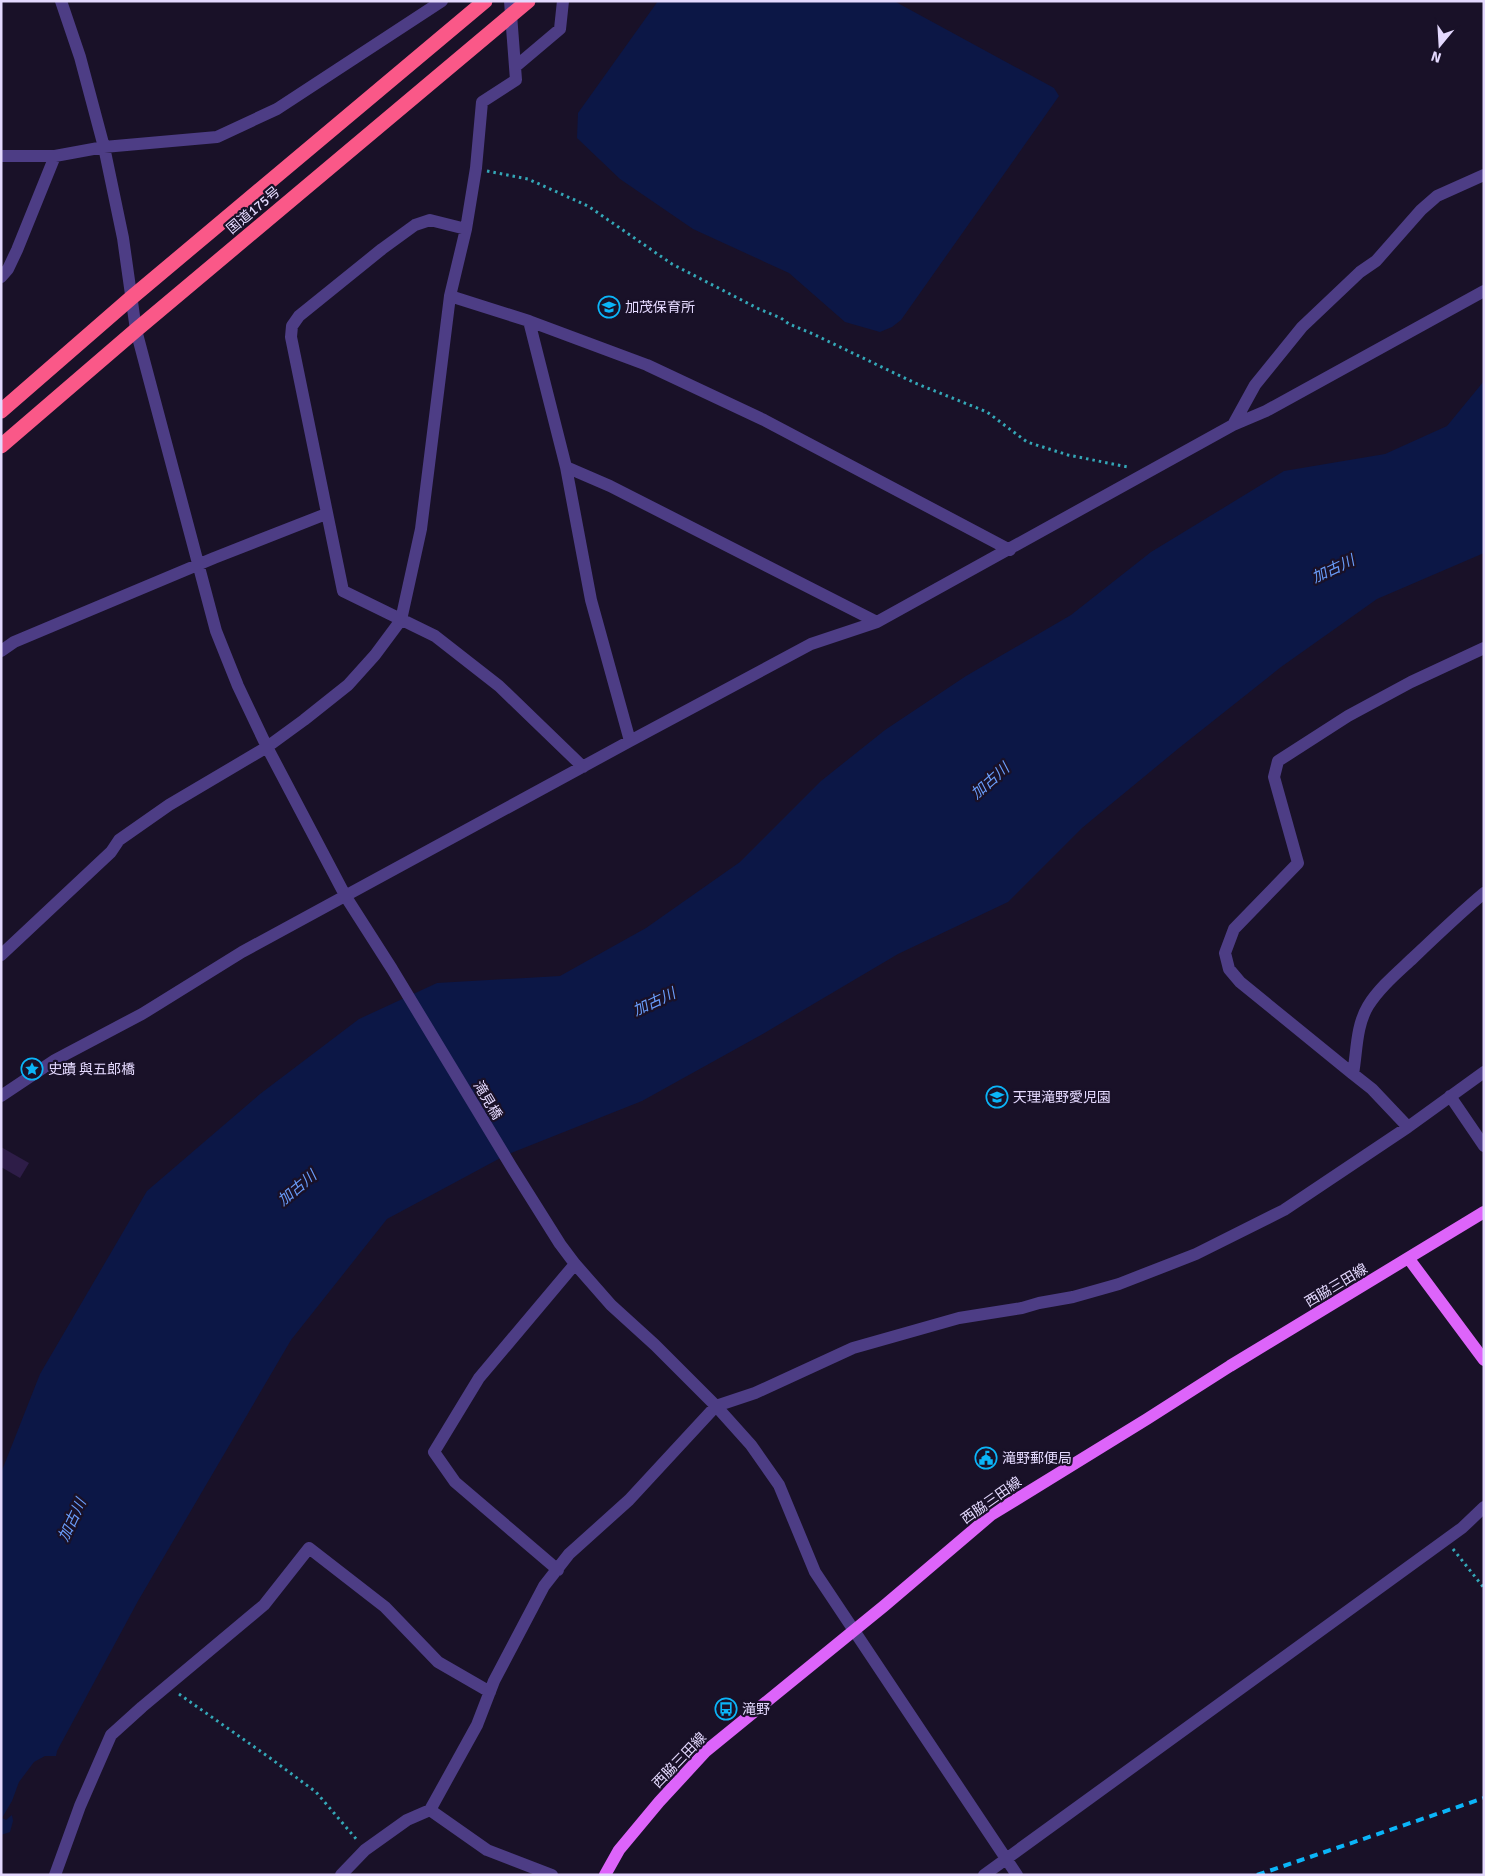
<svg xmlns="http://www.w3.org/2000/svg" width="1485" height="1876" font-family="Signika,'Noto Sans JP',sans-serif">
  <style>
    .water { fill: #0c1746 }
    .building { fill: #2e1d48 }
    .lines { fill: none; stroke-linecap: round; stroke-linejoin: round }
    .path { stroke: #34a7b7; stroke-width: 3; stroke-dasharray: 2.5 4; stroke-linecap: butt }
    .minor { stroke: #4d3d85; stroke-width: 12 }
    .major { stroke: #dd64fa; stroke-width: 12 }
    .highway { stroke: #fa5888; stroke-width: 15 }
    .rail { stroke: #0bb5f8; stroke-width: 4; stroke-dasharray: 8 6; stroke-linecap: butt }
    .labels { text-anchor: middle; stroke-width: 4.5; stroke-linejoin: round; paint-order: stroke }
    .street-label { font-size: 14px; fill: #e4d9fe; stroke: #191128 }
    .poi-label { font-size: 14px; fill: #e4d9fe; stroke: #191128; text-anchor: start }
    .water-label { font-size: 15px; font-style: italic; fill: #6a9dfa; stroke: #191128 }
  </style>
  <rect width="100%" height="100%" fill="#191128"/>
  <!-- water -->
  <path class="water" d="M658 1H894L1054 88 1059 96 901 320 892 327 880 332 845 322 789 273 693 229 620 179 577 138 578 113Z
    M1484 381V553L1377 599 1281 667 1179 748 1082 828 1008 902 898 954 761 1035 642 1101 506 1155 387 1219 291 1340 138 1601 57 1751 56 1756H45L34 1762 19 1782 12 1801 2 1818 6 1820 12 1815 13 1821 10 1832 1 1835V1473L40 1374 147 1191 260 1094 359 1019 437 983 560 976 646 928 740 862 821 781 885 730 966 676 1071 615 1151 552 1284 471 1385 454 1447 426Z"/>
  <!-- building -->
  <path class="building" d="M1 1147 29 1163 20 1178 1 1167Z"/>
  <g class="lines">
    <!-- path -->
    <path class="path" d="M487 171 528 179 588 206 672 264 759 309 781 318 789 324 813 334 915 383 987 412 1027 442 1068 455 1128 467
      M1453 1549 1484 1588
      M179 1694 270 1758 316 1792 357 1840"/>
    <!-- minor -->
    <path class="minor" d="M61 1 80 57 104 147 123 238 136 330 216 631 238 686 267 747 346 897 392 969 511 1166 560 1244 575 1264 611 1305 655 1345 716 1406 751 1445 779 1485 815 1572 1017 1875
      M515 67 560 29 563 1
      M1 156H55L104 147 217 137 277 109 442 1
      M466 229 430 220 415 225 382 249 299 316 292 326 291 337 343 591 435 636 499 686 583 767
      M1 277 8 269 17 250 55 156
      M450 296 529 321 647 365 764 420 1010 550
      M529 321 566 467 591 600 630 741
      M1233 425 1255 385 1302 327 1360 272 1376 261 1421 210 1437 196 1484 175
      M566 467 610 486 877 622
      M1484 648 1411 682 1348 716 1278 761 1274 777 1298 863 1234 929 1225 953 1229 969 1240 982 1353 1074C1357 1051 1356 1026 1368 1006 1379 988 1397 973 1413 958 1436 936 1459 914 1484 893
      M1 651 14 642 214 558 326 514
      M1 955 111 852 119 840 169 805 267 747 304 720 348 685 375 655 401 620 421 529 450 296 466 229 476 168 482 102 516 80 510 1
      M1353 1074 1372 1089 1408 1127
      M1 1096 55 1060 142 1014 242 952 630 741 811 644 877 622 1233 425 1266 411 1484 291
      M1450 1096 1484 1146
      M558 1570 455 1482 434 1452 479 1378 575 1264
      M430 1810 487 1850 552 1875
      M55 1875 80 1806 111 1735 142 1707 264 1605 309 1548 385 1607 438 1662 490 1692
      M341 1875 365 1850 407 1820 430 1810 477 1725 494 1681 544 1586 569 1554 629 1500 716 1406 755 1393 853 1348 959 1318 1022 1308 1039 1303 1073 1297 1119 1284 1196 1254 1284 1210 1408 1127 1484 1072
      M984 1875 1462 1528 1484 1507"/>
    <!-- major -->
    <path class="major" d="M1409 1259 1484 1360
      M605 1875 619 1850 659 1802 706 1751 884 1606 991 1515 1147 1419 1230 1366 1484 1212"/>
    <!-- highway -->
    <path class="highway" d="M1 411 131 298 485 1
      M1 446 136 330 528 1"/>
    <!-- rail -->
    <path class="rail" d="M1257 1875 1484 1798"/>
  </g>
  <!-- icons -->
  <defs>
    <g id="school-ring" transform="scale(1.125)"><circle r="9.5" fill="#191128" stroke="#0bb5f8" stroke-width="1.5"/><path d="M0-5L7-2L0 1L-7-2ZM-4 1L0 2.5L4 1V4Q0 6-4 4Z" fill="#0bb5f8"/></g>
    <g id="sight-ring" transform="scale(1.125)"><circle r="9.5" fill="#191128" stroke="#0bb5f8" stroke-width="1.5"/><path d="M0-6L1.8-2.2L6-1.7L2.9 1.2L3.7 5.4L0 3.3L-3.7 5.4L-2.9 1.2L-6-1.7L-1.8-2.2Z" fill="#0bb5f8"/></g>
    <g id="civic-ring" transform="scale(1.125)"><circle r="9.5" fill="#191128" stroke="#0bb5f8" stroke-width="1.5"/><path d="M-.6-6.5H3V-4.5H.6V-3L4-1V1h2V6H-6V1h2V-1L-.6-3ZM-1.2 2.5V6h2.4V2.5Z" fill="#0bb5f8"/></g>
    <g id="bus-ring" transform="scale(1.125)"><circle r="9.5" fill="#191128" stroke="#0bb5f8" stroke-width="1.5"/><path d="M-5-6H5V4H4V6H2V4H-2V6H-4V4H-5ZM-3.5-4V0h7V-4ZM-3.5 1.2v1.5H-2V1.2ZM2 1.2v1.5H3.5V1.2Z" fill="#0bb5f8"/></g>
  </defs>
  <g fill-rule="evenodd">
    <use href="#school-ring" x="609" y="307"/>
    <use href="#sight-ring" x="32" y="1069"/>
    <use href="#school-ring" x="997" y="1097"/>
    <use href="#civic-ring" x="986" y="1458"/>
    <use href="#bus-ring" x="726" y="1709"/>
  </g>
  <g class="labels">
    <!-- street labels -->
    <g class="street-label">
      <text transform="translate(253 210) rotate(-40)" y="5">国道175号</text>
      <text transform="translate(488 1100) rotate(59)" y="5">滝見橋</text>
      <text transform="translate(1336 1285) rotate(-31)" y="5">西脇三田線</text>
      <text transform="translate(991 1500) rotate(-35)" y="5">西脇三田線</text>
      <text transform="translate(679 1760) rotate(-46)" y="5">西脇三田線</text>
    </g>
    <!-- poi labels -->
    <g class="poi-label">
      <text x="625" y="312">加茂保育所</text>
      <text x="48" y="1074">史蹟 與五郎橋</text>
      <text x="1013" y="1102">天理滝野愛児園</text>
      <text x="1002" y="1463">滝野郵便局</text>
      <text x="742" y="1714">滝野</text>
    </g>
    <!-- water labels -->
    <g class="water-label">
      <text transform="translate(1333 569) rotate(-25)" y="5">加古川</text>
      <text transform="translate(990 781) rotate(-42)" y="5">加古川</text>
      <text transform="translate(654 1002) rotate(-25)" y="5">加古川</text>
      <text transform="translate(297 1188) rotate(-40)" y="5">加古川</text>
      <text transform="translate(72 1520) rotate(-65)" y="5">加古川</text>
    </g>
  </g>
  <!-- border -->
  <rect width="1485" height="1876" fill="none" stroke="#e4d9fe" stroke-width="5"/>
  <!-- north arrow -->
  <g transform="translate(1440 45) rotate(198)" stroke="#191128" stroke-width="4" paint-order="stroke">
  <path d="M0-4L9 19L0 12L-9 19Z" fill="#e4d9fe"/>
  <text y="-8" font-size="14" font-weight="bold" text-anchor="middle" fill="#e4d9fe">N</text>
  </g>
</svg>
